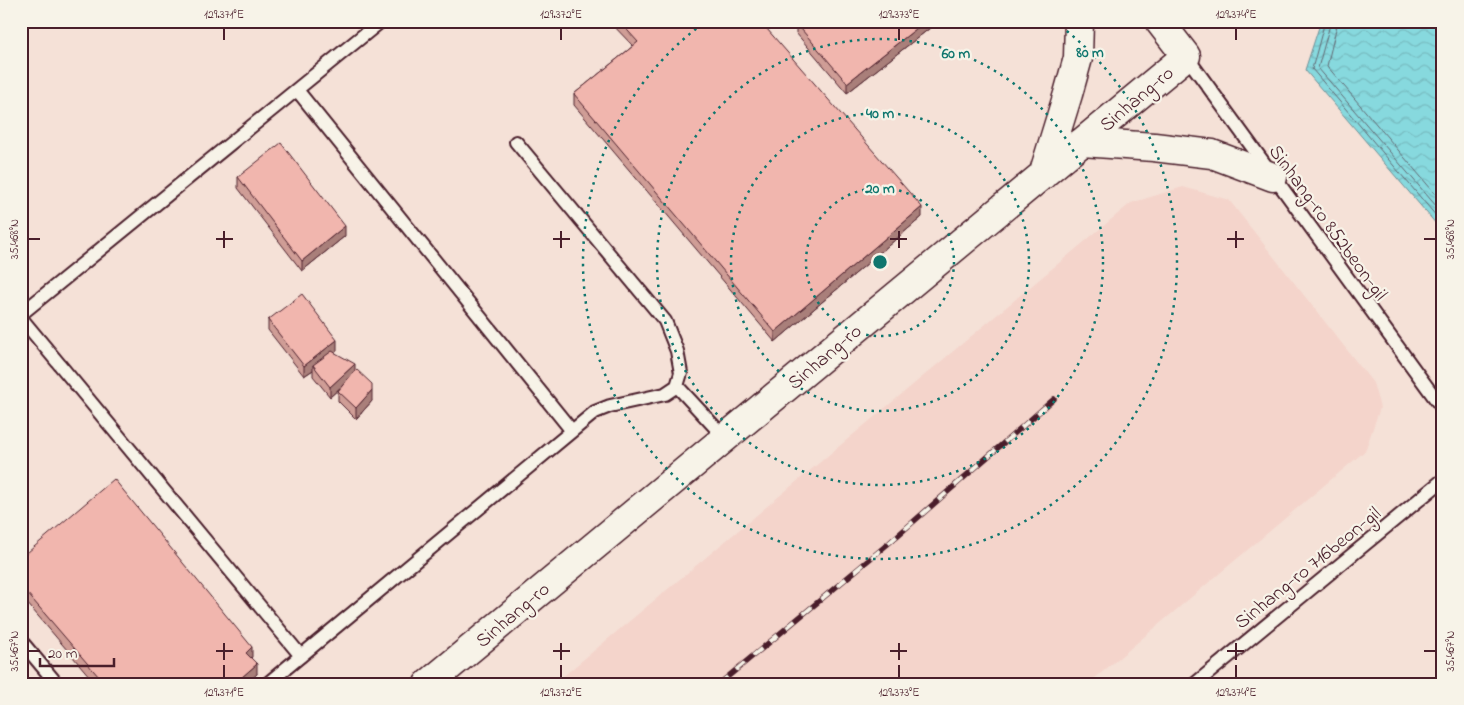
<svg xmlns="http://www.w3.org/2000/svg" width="1464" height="705" font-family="'Indie Flower',sans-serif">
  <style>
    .built { fill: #f4d4cb }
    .water { fill: url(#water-waves); stroke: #6f8f96 }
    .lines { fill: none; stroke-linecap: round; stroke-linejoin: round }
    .shore { stroke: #626973; stroke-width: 1 }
    .lane-casing { stroke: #4a1f2b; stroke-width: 16 }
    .secondary-casing { stroke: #4a1f2b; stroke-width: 31 }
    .lane { stroke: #f7f3e8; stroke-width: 12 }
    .secondary { stroke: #f7f3e8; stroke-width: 28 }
    .rail-casing { stroke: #4a1f2b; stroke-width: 5.5 }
    .rail { stroke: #f7f3e8; stroke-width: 4; stroke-dasharray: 11; stroke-linecap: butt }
    .wall { fill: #cf9d96; stroke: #4a1f2b }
    .shaded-wall { fill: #a97f7a; stroke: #4a1f2b }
    .building { fill: #f1b6ae; stroke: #4a1f2b }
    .ticks { fill: none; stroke: #4a1f2b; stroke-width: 2 }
    .ring { fill: none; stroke: #0f766e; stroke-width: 2.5; stroke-dasharray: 2.5 5 }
    .labels { text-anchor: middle; stroke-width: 4.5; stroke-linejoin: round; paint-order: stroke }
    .street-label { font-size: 20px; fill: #4a1f2b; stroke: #f7f3e8 }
    .centre { fill: #0f766e; stroke: #f7f3e8; stroke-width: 2.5 }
    .ring-label { font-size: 15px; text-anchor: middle; font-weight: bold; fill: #0f766e; stroke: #f7f3e8; stroke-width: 4.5; stroke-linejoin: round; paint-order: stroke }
    .neatline { fill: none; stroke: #4a1f2b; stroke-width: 2 }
    .ticks-label { font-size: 12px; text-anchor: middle; fill: #4a1f2b }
  </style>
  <defs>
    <pattern id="water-waves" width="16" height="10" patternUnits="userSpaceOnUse" patternTransform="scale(1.25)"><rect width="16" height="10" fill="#87d9de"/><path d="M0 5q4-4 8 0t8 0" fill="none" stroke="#76babf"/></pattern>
  </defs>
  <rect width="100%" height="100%" fill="#f5e1d7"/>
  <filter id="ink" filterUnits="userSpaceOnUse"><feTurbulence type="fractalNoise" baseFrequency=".02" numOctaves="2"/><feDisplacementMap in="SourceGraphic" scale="10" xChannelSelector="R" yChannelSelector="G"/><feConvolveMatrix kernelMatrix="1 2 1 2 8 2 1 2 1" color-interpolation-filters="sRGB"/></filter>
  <g filter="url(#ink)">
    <!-- built -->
    <path class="built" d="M1183 187 1229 200 1373 383 1380 408 1365 451 1088 684H554L1131 203Z"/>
    <!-- water -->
    <path class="water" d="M1321 21H1443V232L1305 70Z"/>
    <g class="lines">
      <!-- shore -->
      <path class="shore" d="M1325 21 1312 69 1443 224
        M1331 21 1318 68 1443 214
        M1338 21 1327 66 1443 203"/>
      <!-- lane casing -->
      <g class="lane-casing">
        <path id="lane" d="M1186 56 1443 409
          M297 90 572 431
          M21 314 381 21
          M21 318 301 656
          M677 386 725 438
          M21 641 57 684
          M267 684 595 412 610 406 665 394 677 386 681 373 677 351 665 321 516 142
          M1195 684 1443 480"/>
      </g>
      <!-- secondary casing -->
      <g class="secondary-casing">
        <path id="secondary" d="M1082 142 1154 147 1212 154 1273 177
          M1043 175 1068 94 1078 58 1079 21
          M428 684 1186 56 1159 21"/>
      </g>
      <!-- lane -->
      <use href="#lane" class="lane"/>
      <!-- secondary -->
      <use href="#secondary" class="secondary"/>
      <!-- rail casing -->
      <g class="rail-casing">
        <path id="rail" d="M719 684 889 543 1054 399"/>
      </g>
      <!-- rail -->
      <use href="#rail" class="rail"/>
    </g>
    <!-- wall -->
    <path class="wall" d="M609 21H760L922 217 775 342 574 105V94L633 46Z
      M798 21H939L847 93 796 33V23Z
      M238 177 345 236 302 271 238 188Z
      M268 320 337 351 334 353 355 370 372 401 356 419 338 401V391L342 386 330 397 313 376V370L304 376 268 330Z
      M21 558 252 657 251 658 257 674 246 684H96L21 596Z"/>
    <!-- shaded-wall -->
    <path class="shaded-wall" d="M926 21H939L847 93V83Z
      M922 207V217L775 342V332Z
      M345 226V236L302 271V261Z
      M337 340V351L315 368 313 365V370L304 376V366Z
      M355 364V374L330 397V387Z
      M372 390V401L356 419V408Z
      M252 647V657L246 663V653Z
      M257 664V674L246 684H234Z"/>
    <!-- building -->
    <path class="building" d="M619 21H760L922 207 775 332 574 94 638 42Z
      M798 21H926L847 83 796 23Z
      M281 143 345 226 302 261 238 177Z
      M302 294 337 340 304 366 268 320Z
      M332 351 355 364 330 387 313 365Z
      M356 369 372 384V390L356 408 338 391Z
      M114 479 252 647 246 653 257 664 234 684H105L21 586V558Z
      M21 674 29 684H21Z"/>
  </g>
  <!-- ticks -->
  <path class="ticks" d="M224 28V40M561 28V40M899 28V40M1236 28V40M224 231V248M561 231V248M899 231V248M1236 231V248M28 239H40M216 239H233M553 239H570M890 239H907M1227 239H1244M1424 239H1436M224 643V660M561 643V660M899 643V660M1236 643V660M28 651H40M216 651H233M553 651H570M890 651H907M1227 651H1244M1424 651H1436M224 665V678M561 665V678M899 665V678M1236 665V678"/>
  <!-- distance rings -->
  <g class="ring">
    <circle cx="880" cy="262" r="74"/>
    <circle cx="880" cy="262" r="149"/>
    <circle cx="880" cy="262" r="223"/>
    <path d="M1055 22A297 297 0 1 1 705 22"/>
  </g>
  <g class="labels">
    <!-- street labels -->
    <g class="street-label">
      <text transform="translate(1136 98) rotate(-40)" y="7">Sinhang-ro</text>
      <text transform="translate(1329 222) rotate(54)" y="7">Sinhang-ro 852beon-gil</text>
      <text transform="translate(824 356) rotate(-40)" y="7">Sinhang-ro</text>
      <text transform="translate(1307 567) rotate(-39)" y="7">Sinhang-ro 716beon-gil</text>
      <text transform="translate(512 614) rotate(-40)" y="7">Sinhang-ro</text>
    </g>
  </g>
  <circle cx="880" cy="262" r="8" class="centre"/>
  <g class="ring-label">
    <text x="1090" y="57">80 m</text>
    <text x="956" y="58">60 m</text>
    <text x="880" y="118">40 m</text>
    <text x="880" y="193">20 m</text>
  </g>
  <!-- margin -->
  <rect width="1464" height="705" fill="none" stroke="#f7f3e8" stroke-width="55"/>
  <!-- scale -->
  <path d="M40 658v8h74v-8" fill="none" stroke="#4a1f2b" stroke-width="2.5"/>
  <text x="48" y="658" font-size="15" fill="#4a1f2b" stroke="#f7f3e8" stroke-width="4" paint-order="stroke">20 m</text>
  <rect x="28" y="28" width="1408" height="650" class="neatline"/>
  <g class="ticks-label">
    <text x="224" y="18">129.371°E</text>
    <text x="561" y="18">129.372°E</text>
    <text x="899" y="18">129.373°E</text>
    <text x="1236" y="18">129.374°E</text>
    <text transform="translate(14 239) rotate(-90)" y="4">35.468°N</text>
    <text transform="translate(1450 239) rotate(-90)" y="4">35.468°N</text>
    <text transform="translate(14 651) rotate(-90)" y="4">35.467°N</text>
    <text transform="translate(1450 651) rotate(-90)" y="4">35.467°N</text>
    <text x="224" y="696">129.371°E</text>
    <text x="561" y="696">129.372°E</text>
    <text x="899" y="696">129.373°E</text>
    <text x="1236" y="696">129.374°E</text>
  </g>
</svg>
